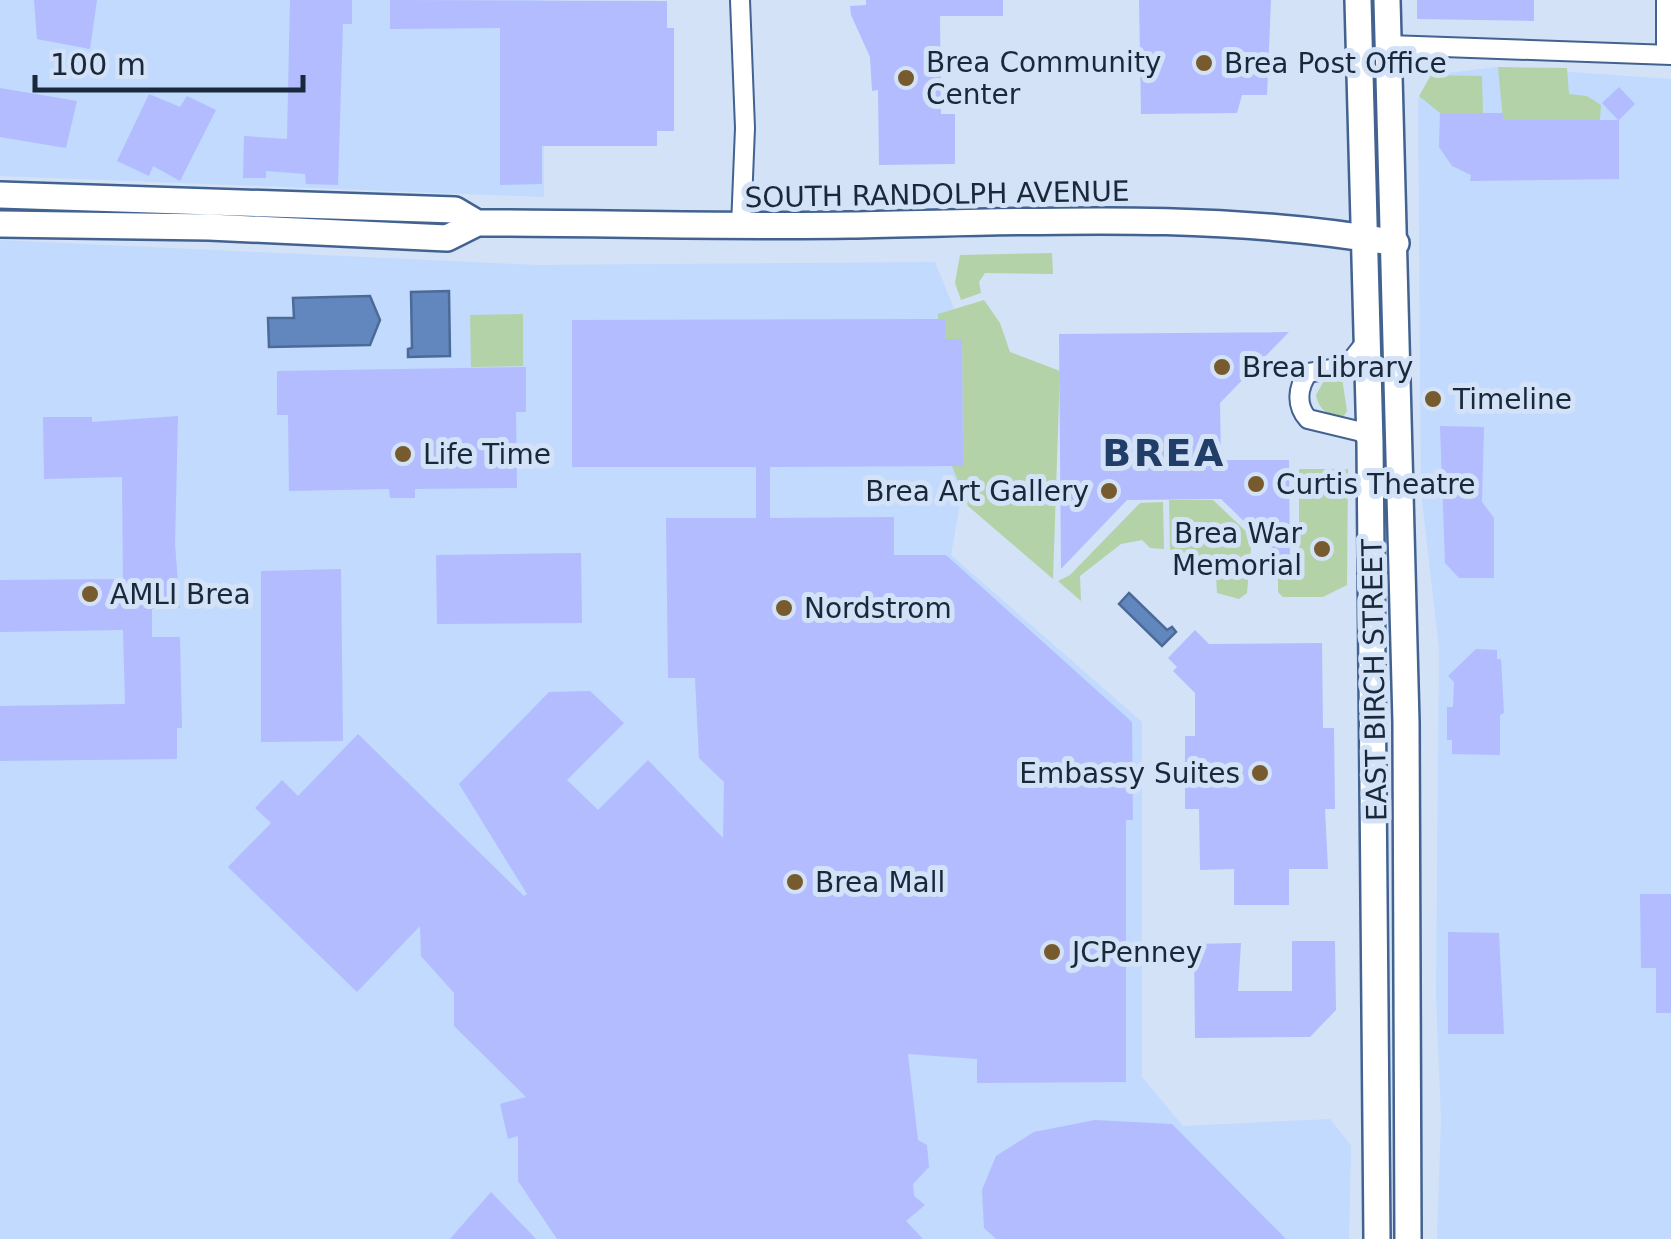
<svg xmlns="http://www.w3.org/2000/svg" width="1671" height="1239" font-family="'DejaVu Sans',sans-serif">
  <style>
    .built { fill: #c1dafd }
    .green { fill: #b3d2a8 }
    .water { fill: #6287be; stroke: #4c6a97; stroke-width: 2.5 }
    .building { fill: #b2bcfe }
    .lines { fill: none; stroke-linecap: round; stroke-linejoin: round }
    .street-casing { stroke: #426290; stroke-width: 22 }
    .secondary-casing { stroke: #426290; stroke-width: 30 }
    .street { stroke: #fff; stroke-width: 18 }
    .secondary { stroke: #fff; stroke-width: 25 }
    .poi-dot { fill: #775b2e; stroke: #d3e2f7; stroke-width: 4 }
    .labels { text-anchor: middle; stroke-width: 10; stroke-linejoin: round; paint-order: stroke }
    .poi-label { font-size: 28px; fill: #1a283b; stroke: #d3e2f7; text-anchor: start }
    .street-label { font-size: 28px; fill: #1a283b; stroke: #d3e2f7 }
    .district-label { font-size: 38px; font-weight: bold; letter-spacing: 2.5px; fill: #203e68; stroke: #d3e2f7 }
  </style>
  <rect width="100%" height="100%" fill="#d3e2f7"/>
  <!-- built -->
  <path class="built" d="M0 0H543L544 197 0 176Z
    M1497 67 1671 79V1239H1437L1441 1119 1436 996 1439 649 1421 492 1418 100 1431 75Z
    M0 240 536 265 935 262 966 338V469L951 555 1142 722V1077L1183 1126 1330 1119 1351 1145 1349 1239H0Z"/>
  <!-- green -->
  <path class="green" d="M1498 67 1567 68 1569 94 1587 96 1601 105 1600 120H1503Z
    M1431 75 1482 76 1483 113H1440L1419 96Z
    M1052 253 1053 274 985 273 979 282 981 293 961 300 955 283 960 255Z
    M984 300 1000 323 1010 352 1060 371 1053 579 968 506 952 466 963 465 962 339H945V319H938V314Z
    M523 314V366L471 367 470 315Z
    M1342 378 1347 411 1344 416C1329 416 1319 411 1316 395L1325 379Z
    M1299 469H1348L1347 585 1323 597H1283L1278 592V573L1287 565 1299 569Z
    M1169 500H1213L1252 537 1247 593 1239 599 1217 593 1215 558H1182L1170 549Z
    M1163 502 1164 549 1150 548 1142 540 1121 544 1080 576 1081 601 1058 581 1070 575 1140 503Z"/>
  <!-- water -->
  <path class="water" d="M449 291 450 356 408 357V349L412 348 411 292Z
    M370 296 380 320 370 345 269 347 268 318H294L293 298Z
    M1129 593 1167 630 1172 627 1176 632 1162 646 1119 604Z"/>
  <!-- building -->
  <path class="building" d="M34 0H97L90 49 37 39Z
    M290 0H352V24H343L338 185 306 184 305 174 266 171V178H243L244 136 287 139Z
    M390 0 667 1V28H674V131H657V146H542V184L500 185V28L390 29Z
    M866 0H1003V16H940L941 114H955V164L879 165 878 90 872 91 870 57 851 15 850 6 866 5Z
    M1139 0H1271L1267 95H1242L1237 113 1141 114Z
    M1417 0H1534V21L1417 19Z
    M1619 87 1635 104 1619 120V179L1470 181 1471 175 1452 166 1439 147 1440 113H1503V120H1618L1602 103Z
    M0 88 77 101 66 148 0 137Z
    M149 94 180 107 187 96 216 110 180 181 153 166 149 176 117 161Z
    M945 319V339H962L963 466 770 467V518L894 517V555H946L1132 722 1133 820H1126V1082L977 1083V1059L908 1054 918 1140 927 1145 929 1167 913 1184 914 1196 925 1205 906 1221 923 1239H557L518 1181V1136L508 1139 500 1104 526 1097 454 1026V993L421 956 420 926 357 992 228 867 271 823 255 808 282 780 298 796 358 734 524 896 527 894 459 784 549 692 590 691 624 723 567 780 598 810 648 760 723 838 724 782 699 758 695 678H668L666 518H756V467H572V320Z
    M1289 332 1220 403 1221 460H1289L1290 566 1221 499 1127 500 1061 569 1059 334Z
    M526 367V412H516L517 488 415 489V498H390L389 489 289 491 288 415H277V371Z
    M178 416 175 544 180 608 152 609V637H180L182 728H177V759L0 761V706L125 704 123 630 0 632V580L123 579 122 477 44 479 43 417H92V422Z
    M1440 426 1484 427 1482 502 1494 518V578H1459L1445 563Z
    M581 553 582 623 437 624 436 555Z
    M341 569 343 741 261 742V571Z
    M1195 630 1209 644 1322 643 1323 728H1334L1335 809H1325L1328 869H1289V905H1234V869L1200 870 1199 809H1185V736H1195V693L1173 671 1177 667 1168 658Z
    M1476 649 1497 650V659H1501L1504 713 1500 715V755L1452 754V740H1447V707H1453L1454 682 1448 676Z
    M1640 894H1671V1013H1656V968H1641Z
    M1448 932 1499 933 1504 1034H1448Z
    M1292 941H1335L1336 1010 1310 1037 1195 1038 1194 944 1241 943 1238 991H1292Z
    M1095 1120 1172 1124 1286 1239H996L984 1228 982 1190 996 1156 1034 1132Z
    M491 1192 536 1239H450Z"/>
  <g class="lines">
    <!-- street casing -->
    <g class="street-casing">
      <path id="street" d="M740 0 745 128 741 227
        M1666 0V54
        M1388 45 1671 55
        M1366 342 1347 366 1308 373C1297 388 1296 406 1308 419L1362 432 1370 443"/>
    </g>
    <!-- secondary casing -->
    <g class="secondary-casing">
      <path id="secondary" d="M1358 0 1370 443 1377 1239
        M1387 0 1406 722 1408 1239
        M0 195 455 210 477 223
        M0 224 209 227 447 238 477 223C602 223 726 227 850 225 1031 222 1216 211 1396 243"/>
    </g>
    <!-- street -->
    <use href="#street" class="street"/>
    <!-- secondary -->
    <use href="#secondary" class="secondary"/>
  </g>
  <!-- markers -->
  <g class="poi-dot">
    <circle cx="1204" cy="63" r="10"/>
    <circle cx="906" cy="78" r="10"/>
    <circle cx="1222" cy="367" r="10"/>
    <circle cx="1433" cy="399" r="10"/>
    <circle cx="403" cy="454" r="10"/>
    <circle cx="1256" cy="484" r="10"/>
    <circle cx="1109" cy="491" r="10"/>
    <circle cx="1322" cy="549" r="10"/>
    <circle cx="90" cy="594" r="10"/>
    <circle cx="784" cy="608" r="10"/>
    <circle cx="1260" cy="773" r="10"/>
    <circle cx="795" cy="882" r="10"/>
    <circle cx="1052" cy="952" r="10"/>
  </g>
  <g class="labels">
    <!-- poi labels -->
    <g class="poi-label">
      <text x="926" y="72">Brea Community<tspan x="926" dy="32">Center</tspan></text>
      <text x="1224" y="73">Brea Post Office</text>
      <text x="1242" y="377">Brea Library</text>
      <text x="1453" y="409">Timeline</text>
      <text x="423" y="464">Life Time</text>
      <text x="1276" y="494">Curtis Theatre</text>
      <text x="1089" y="501" text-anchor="end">Brea Art Gallery</text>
      <text x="1302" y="543" text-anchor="end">Brea War<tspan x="1302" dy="32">Memorial</tspan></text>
      <text x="110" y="604">AMLI Brea</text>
      <text x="804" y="618">Nordstrom</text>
      <text x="1240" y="783" text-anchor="end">Embassy Suites</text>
      <text x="815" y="892">Brea Mall</text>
      <text x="1072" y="962">JCPenney</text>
    </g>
    <!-- street labels -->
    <g class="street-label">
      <text transform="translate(937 194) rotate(-1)" y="10">SOUTH RANDOLPH AVENUE</text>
      <text transform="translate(1374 680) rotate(-91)" y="10">EAST BIRCH STREET</text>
    </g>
    <!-- district labels -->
    <g class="district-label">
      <text x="1164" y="466">BREA</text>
    </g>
  </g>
  <!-- scale -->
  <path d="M35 75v15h268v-15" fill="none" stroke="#1a283b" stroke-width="5"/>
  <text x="50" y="75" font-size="30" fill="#1a283b" stroke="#d3e2f7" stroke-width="8" paint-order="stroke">100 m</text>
</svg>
